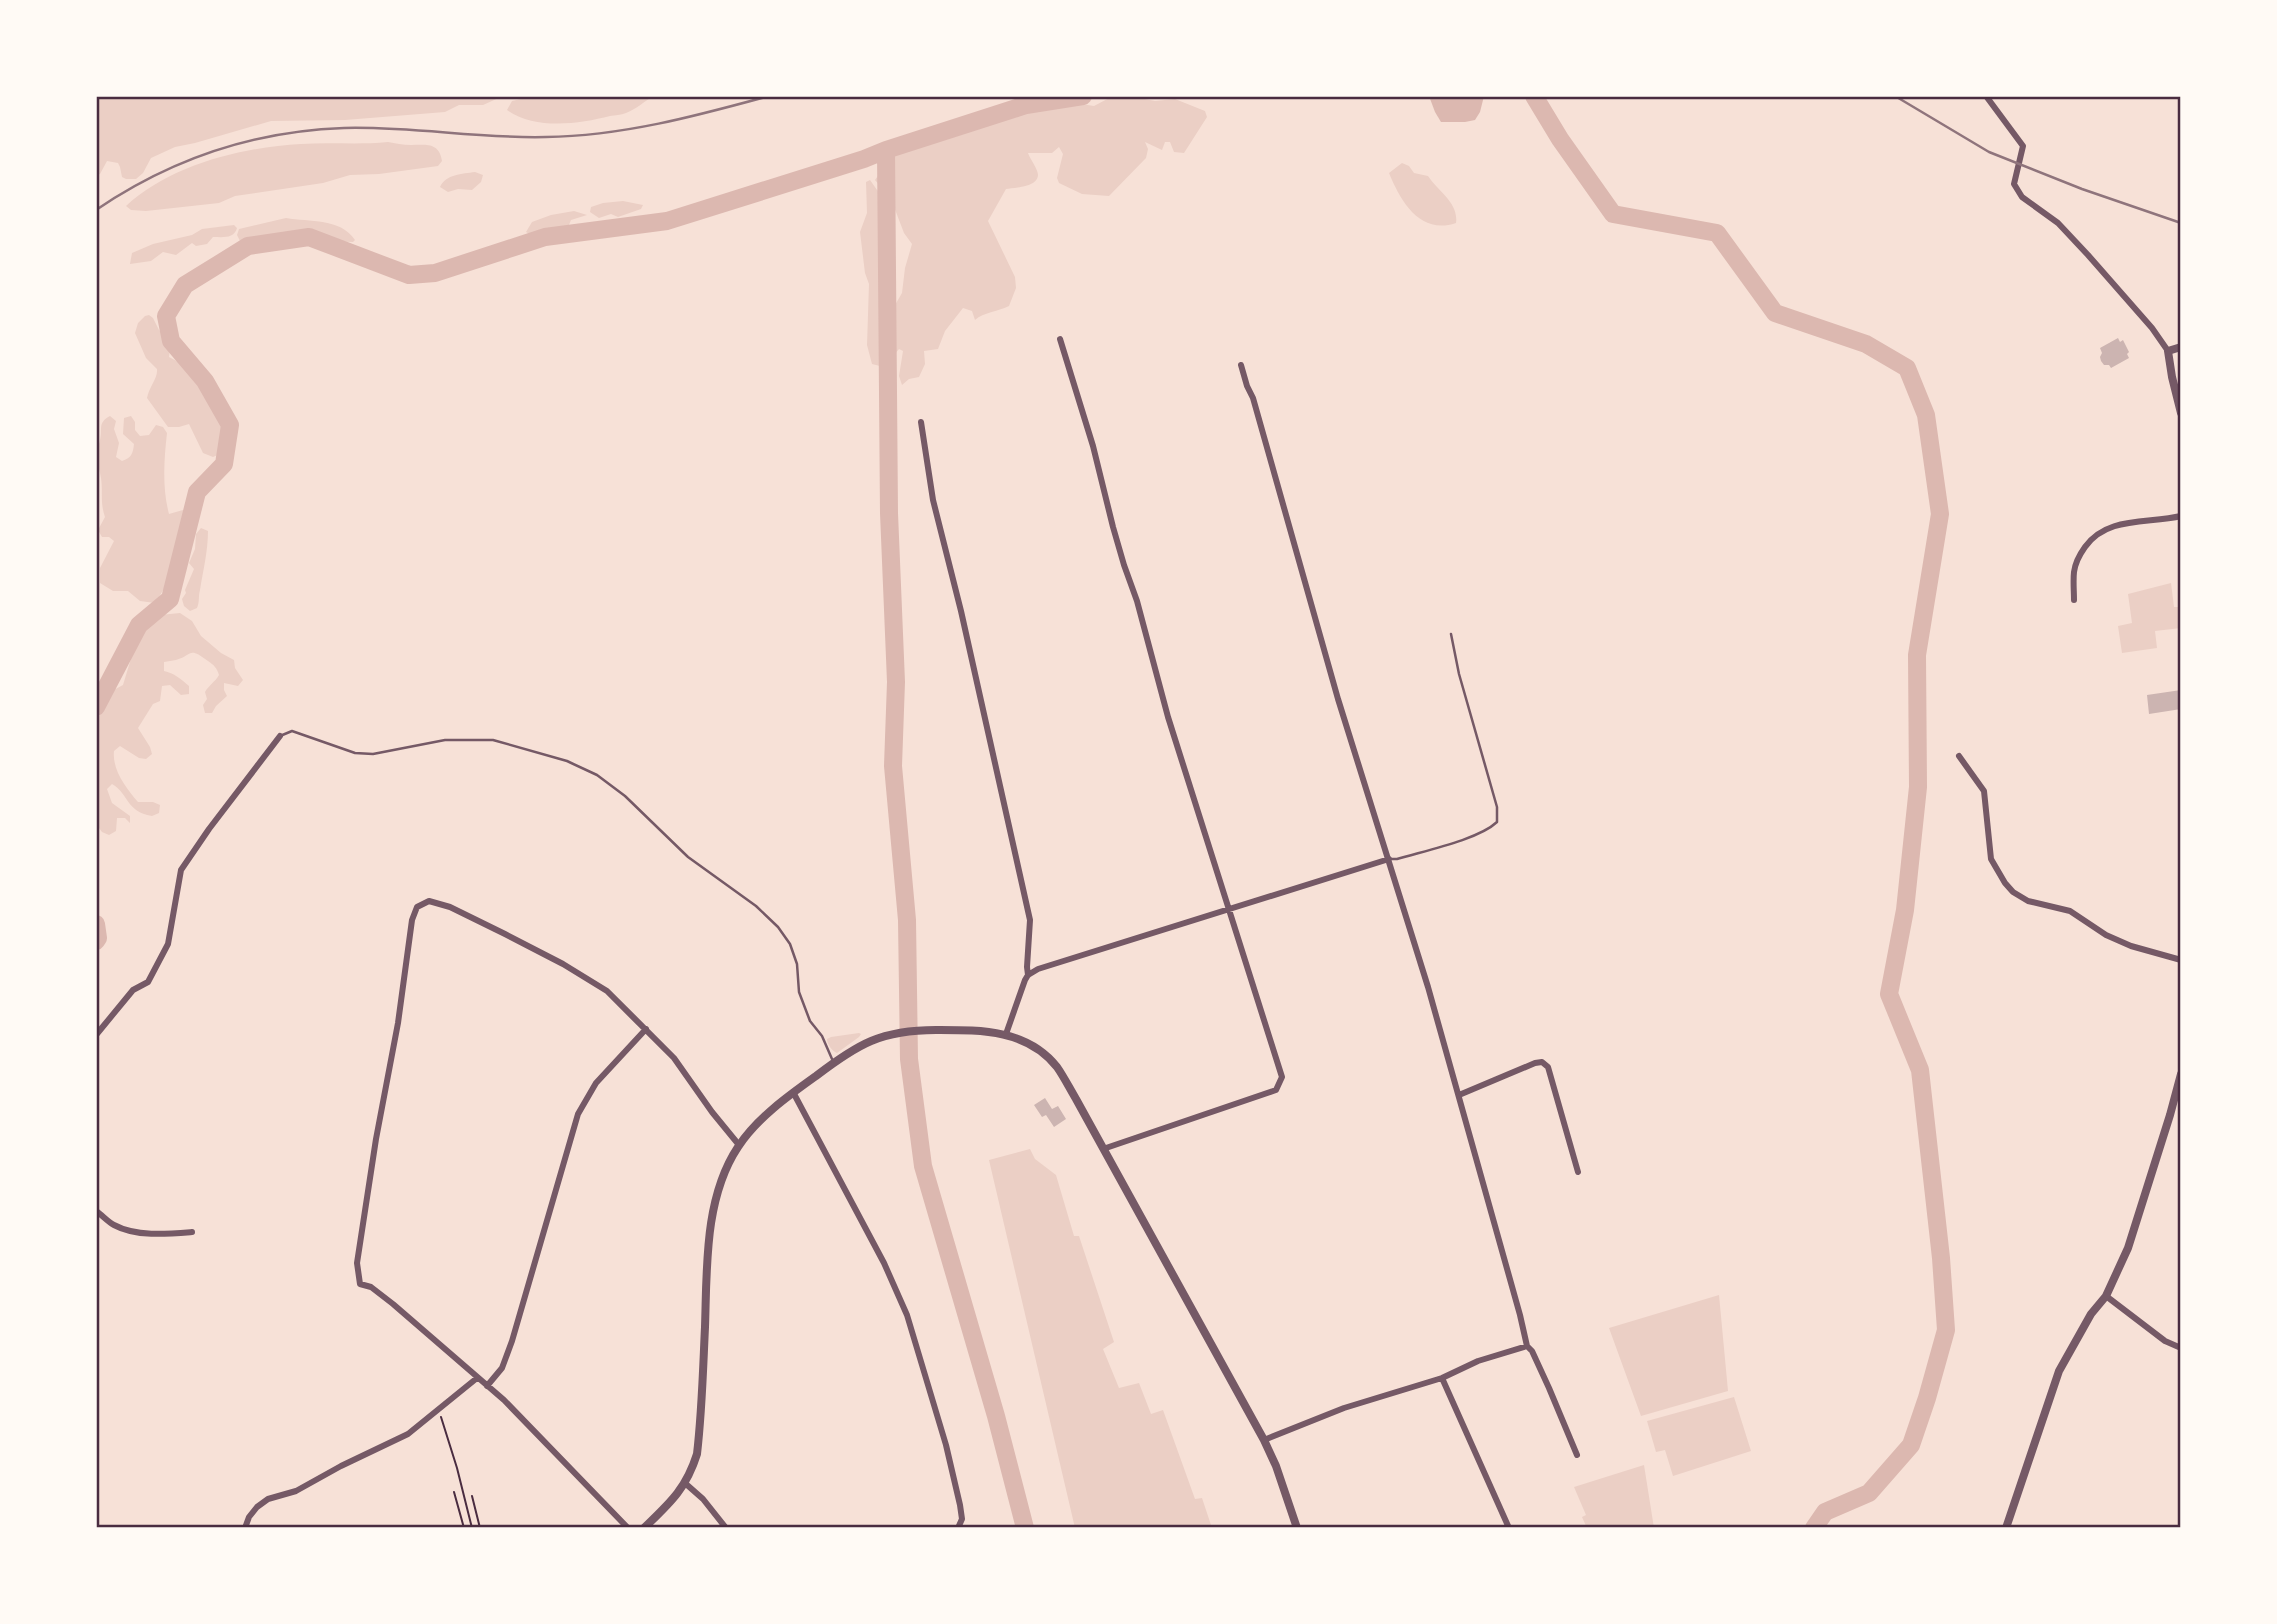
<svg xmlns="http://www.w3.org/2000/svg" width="2277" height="1624" font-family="Ubuntu,sans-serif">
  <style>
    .green { fill: #ebcfc5 }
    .water { fill: #dcb8b0 }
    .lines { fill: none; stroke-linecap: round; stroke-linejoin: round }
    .river { stroke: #dcb8b0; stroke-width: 18 }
    .building { fill: #ccb4b1 }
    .path { stroke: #4a2c40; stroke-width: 2 }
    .service { stroke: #755966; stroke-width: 2.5 }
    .minor { stroke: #755966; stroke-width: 6 }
    .tertiary { stroke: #755966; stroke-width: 8 }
    .rail { stroke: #8f747c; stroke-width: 2.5 }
    .neatline { fill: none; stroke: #4a2c40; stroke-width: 2.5 }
  </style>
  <rect width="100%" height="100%" fill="#f7e1d7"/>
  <!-- green -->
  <path class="green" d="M96 96H503L483 105H459L445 112 345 120 271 121 195 143 175 147 151 158 143 173 136 179H126L122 177 120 167 118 163 107 161 100 174 96 176Z
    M534 96H654C644 101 637 109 626 113 621 115 615 115 610 116 579 124 535 130 507 110L512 101Z
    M1113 96H1129L1155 101 1175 99 1205 111 1207 117 1184 153 1174 152 1170 142H1165L1162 150 1145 142 1148 149 1146 158 1109 196 1082 194 1059 183 1057 178 1063 154 1059 147 1052 153H1028C1030 159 1038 169 1038 175 1037 188 1015 187 1006 189L988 221 1015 277 1016 288 1009 306C997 312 984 312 975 320L972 311 963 308 945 331 938 349 924 351 925 364 919 377 909 379 902 385 899 376 903 351 899 349 884 367 872 364 867 345 869 284 865 273 860 232 867 213 866 182 870 180 889 207 895 251V305L902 293 905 268 912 244 904 233 891 199 875 180 898 147 933 135 950 123 984 127 1011 108 1044 111 1068 102 1094 106Z
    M388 142C395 143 403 145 411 145 426 145 439 142 442 161L438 166 379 174 350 175 323 183 235 196 219 203 146 211 131 210 126 206C170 165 243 147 301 144 330 142 359 145 388 142Z
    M1402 163 1409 166 1414 173 1428 176C1438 191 1459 203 1456 223 1420 235 1401 202 1389 173Z
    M475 172 483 175 481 182 472 190 458 189 448 192 440 187C446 174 462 174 475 172Z
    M623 201 643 205 641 209 618 217 611 214 599 218 590 212 591 207 603 203Z
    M574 211 587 215 571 220 566 232C552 238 539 241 526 232L532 222 551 215Z
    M286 218C309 222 341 218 355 240L353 242 323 241 309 237 241 243 237 235 239 229Z
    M234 225 237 228C234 239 223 237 213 237L207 244 196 246 192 243 176 255 163 252 151 261 130 264 132 253 153 244 192 235 202 229Z
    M149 315 153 318 159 330 171 341 169 357 199 373 209 390 221 404 225 418V429L220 454 213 457 203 453 189 424 179 427H168L147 398C149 387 158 378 157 369L146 358 135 333 138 323 145 316Z
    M110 416 116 421 114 429 119 443 116 457 122 461C131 458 133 454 134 444L123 434 124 418 131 416 135 422V430L140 436 149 435 156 425 163 427 167 433C164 459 162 488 169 514L183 510C198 542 188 551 170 578 165 586 161 595 155 603L140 601 128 591H113L100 583V568L114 541 109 537H102L98 530 105 517C100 503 103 492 101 478 100 471 97 463 96 456 95 449 99 446 100 440 103 429 97 423 110 416Z
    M201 528 208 531C208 551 203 571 200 590 198 597 200 601 197 608L190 611 184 606 182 599 186 593 185 590 194 569 189 563 195 549 196 534Z
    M2171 583 2174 607H2181V628L2155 631 2157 648 2122 653 2118 626 2132 623 2128 594Z
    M180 613 192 621 201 636 221 653 234 660 235 668 243 680 238 686 224 683V690L227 696 216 706 212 713H205L203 705 207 699 205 692C209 685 215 682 219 675 217 668 214 665 208 661 188 646 193 655 176 660 172 661 168 661 164 662V671C174 673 181 679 189 686V694L181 695 170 685 162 686 160 701 153 704 138 728 150 747 152 754 146 759 139 758 120 746 114 751C112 770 126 788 138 802H153L160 805 159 813 152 816C125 811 130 795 112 784L107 789 112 803 130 816V823L125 818H117L116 831 109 835 102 832 96 824V723L110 692 123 685 136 642 150 616Z
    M859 1033 861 1034 859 1037 837 1053C832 1051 827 1044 827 1039L831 1037Z
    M1030 1149 1035 1159 1056 1175 1074 1236H1079L1114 1342 1103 1349 1119 1388 1139 1383 1151 1414 1163 1410 1195 1499 1202 1498 1212 1528H1075L989 1160Z
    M1719 1295 1728 1391 1641 1416 1609 1328Z
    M1734 1397 1751 1451 1673 1476 1665 1450 1656 1452 1647 1421Z
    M1644 1465 1654 1528H1587L1582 1517 1586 1515 1574 1487Z"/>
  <!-- water -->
  <path class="water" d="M1429 96H1484L1480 112 1475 120 1465 122H1441L1435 112Z"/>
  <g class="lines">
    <!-- river -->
    <path class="river" d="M1534 96 1560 139 1613 214 1717 233 1775 313 1866 344 1907 368 1926 415 1940 514 1917 655 1918 787 1905 910 1889 994 1920 1070 1941 1258 1946 1330 1927 1398 1911 1445 1869 1493 1825 1512 1814 1528
      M886 150 889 513 896 682 893 766 907 920 909 1059 923 1166 996 1416 1025 1528
      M96 707 139 625 170 599 197 492 224 464 230 425 205 381 171 341 166 316 185 285 248 246 309 237 409 275 435 273 545 237 667 221 864 159 886 150 1026 105 1083 96
      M96 924 98 938 96 941"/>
  </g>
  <!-- building -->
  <path class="building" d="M2118 338 2120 342 2123 340 2129 352 2127 354 2129 358 2111 368 2109 365H2104L2101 361 2100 357 2102 353 2100 348Z
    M2181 690V709L2149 714 2147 695Z
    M1045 1098 1052 1109 1058 1106 1066 1119 1054 1127 1046 1115 1042 1117 1034 1105Z"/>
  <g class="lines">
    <!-- path -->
    <path class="path" d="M441 1417 457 1468 472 1528
      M454 1492 464 1528
      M472 1496 480 1528"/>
    <!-- service -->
    <path class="service" d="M280 736 292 731 355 753 373 754 445 740H493L567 761 597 775 625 796 688 857 756 906 778 927 790 944 797 964 799 992 810 1021 822 1036 832 1059
      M1390 859H1397C1423 851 1478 840 1497 822V807L1459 674 1451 634"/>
    <!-- minor -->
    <path class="minor" d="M1986 96 2023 146 2014 184 2022 197 2058 223 2088 255 2152 328 2168 351
      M1060 339 1093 446 1113 527 1124 565 1137 601 1168 717 1282 1077 1276 1090 1103 1149
      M1241 365 1247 386 1253 398 1338 699 1428 987 1520 1315 1527 1346 1532 1351 1549 1388 1577 1455
      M921 422 933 500 961 611 1030 920 1027 967 1028 975
      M2074 600C2074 591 2073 581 2074 572 2075 564 2080 554 2085 547 2107 516 2147 524 2181 516
      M1959 756 1984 791 1991 859 2005 883 2013 892 2028 901 2070 911 2106 935 2131 946 2181 960
      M1006 1034 1025 980 1028 975 1038 969 1389 859
      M96 1035 133 990 148 982 168 944 181 870 209 829 280 736
      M793 1092 884 1263 907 1315 946 1445 960 1505 962 1519 958 1528
      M1459 1095 1535 1063 1542 1062 1548 1067 1578 1172
      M96 1211C102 1215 108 1222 114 1225 136 1237 168 1234 192 1232
      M2106 1296 2165 1341 2181 1348
      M1442 1378 1509 1528
      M487 1386 502 1368 512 1341 578 1114 596 1083 646 1029
      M1264 1440 1344 1408 1442 1378 1478 1361 1527 1346
      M686 1484 703 1499 726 1528
      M245 1528 249 1517 257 1507 268 1499 296 1491 341 1466 408 1434 477 1378
      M628 1528 504 1400 393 1304 371 1287 360 1284 357 1263 376 1139 398 1023 412 920 417 907 429 901 450 907 505 934 563 964 607 991 674 1058 712 1112 739 1145"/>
    <!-- tertiary -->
    <path class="tertiary" d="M2181 347 2168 351 2172 377 2181 413
      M644 1528C670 1503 686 1489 697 1454 702 1412 703 1369 705 1327 707 1269 704 1198 738 1147 757 1118 788 1096 816 1076 858 1044 881 1030 936 1030 980 1030 1027 1029 1057 1067 1064 1077 1070 1089 1076 1099L1264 1440 1276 1466 1297 1528
      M2006 1528 2059 1371 2091 1314 2106 1296 2128 1248 2170 1115 2181 1074"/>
    <!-- rail -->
    <path class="rail" d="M1895 96 1989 152 2082 189 2181 223
      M96 210C171 159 254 131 344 128 412 126 479 139 546 137 622 136 696 116 769 96"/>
  </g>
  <!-- border -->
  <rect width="2277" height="1624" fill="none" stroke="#fffaf5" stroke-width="196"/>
  <rect x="98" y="98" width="2081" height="1428" class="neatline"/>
</svg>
